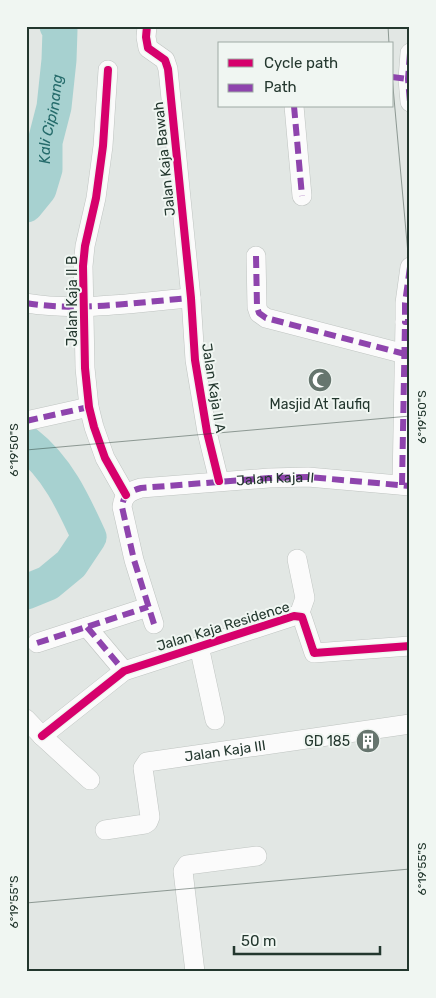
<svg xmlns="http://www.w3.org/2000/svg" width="436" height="998" font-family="Rubik,sans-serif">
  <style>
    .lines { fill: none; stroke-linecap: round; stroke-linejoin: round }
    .river { stroke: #a7d1d0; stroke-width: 35 }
    .street-casing { stroke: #bfc4c1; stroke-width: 20 }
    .street { stroke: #fbfbfb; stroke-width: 19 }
    .quiet { stroke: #8e44ad; stroke-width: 6; stroke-dasharray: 12 6; stroke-linecap: butt }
    .cycleway-casing { stroke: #f0f6f2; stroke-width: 11 }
    .cycleway { stroke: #d6006c; stroke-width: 8 }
    .ticks { fill: none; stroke: #23372e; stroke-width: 1; stroke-opacity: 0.45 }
    .labels { text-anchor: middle; stroke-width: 4; stroke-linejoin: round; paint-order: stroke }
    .street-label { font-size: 14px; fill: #23372e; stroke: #f0f6f2 }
    .poi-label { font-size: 14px; fill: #23372e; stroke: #f0f6f2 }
    .water-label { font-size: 15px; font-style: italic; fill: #256b6b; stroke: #f0f6f2 }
    .neatline { fill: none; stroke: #23372e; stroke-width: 2 }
    .ticks-label { font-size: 12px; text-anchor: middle; fill: #23372e }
  </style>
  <rect width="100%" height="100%" fill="#e2e7e4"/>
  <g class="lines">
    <!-- river -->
    <g class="river">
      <path id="s1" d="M26 205 39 189 45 169V142L54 107 59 60 60 30 57 26"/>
      <path d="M26 443C57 467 73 502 89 537L71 564 48 583 26 592"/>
    </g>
    <!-- street casing -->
    <g class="street-casing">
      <g id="street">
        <path d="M147 26 146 37 148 48 165 60 168 69 191 298 195 360 207 432 219 481"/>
        <path d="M410 53 408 79 410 102"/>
        <path d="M108 70 103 146 96 198 85 246 83 266 85 368 89 407 94 427 105 458 126 495"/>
        <path d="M294 106 302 196"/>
        <path d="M256 256 257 307 259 313 266 318 405 354"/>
        <path d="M410 267 405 303V322H410"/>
        <path d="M26 303C80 312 137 302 191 298"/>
        <path d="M26 421 89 407"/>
        <path d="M402 485 405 322"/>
        <path d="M297 559 305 598 299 615"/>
        <path d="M154 624 134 560 122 507C123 495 130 491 141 488L269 478 308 477 410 486"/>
        <path d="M87 627 124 671"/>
        <path d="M37 643 148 607"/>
        <path d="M199 646 215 720"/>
        <path d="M26 719 42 736 90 780"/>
        <path d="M42 736 124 671 294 616 302 617 314 653 410 646"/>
        <path id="s2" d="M105 830 145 824 148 822 150 817 143 768 147 762 410 724"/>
        <path d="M195 972 183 871 187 865 257 856"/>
      </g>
    </g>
    <!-- street -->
    <use href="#street" class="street"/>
    <!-- quiet -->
    <g class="quiet">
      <path d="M410 53 408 79 410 102"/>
      <path d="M392 77 408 79"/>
      <path d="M294 106 302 196"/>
      <path d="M256 256 257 307 259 313 266 318 405 354"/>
      <path d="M410 267 405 303V322H410"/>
      <path d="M26 303C80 312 137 302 191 298"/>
      <path d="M26 421 89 407"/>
      <path d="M402 485 405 322"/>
      <path id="s3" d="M154 624 134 560 122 507C123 495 130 491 141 488L269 478 308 477 410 486"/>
      <path d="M87 627 124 671"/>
      <path d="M37 643 148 607"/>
    </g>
    <!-- cycleway casing -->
    <g class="cycleway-casing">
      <path id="cycleway" d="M147 26 146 37 148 48 165 60 168 69 191 298 195 360 207 432 219 481
        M108 70 103 146 96 198 85 246 83 266 85 368 89 407 94 427 105 458 126 495
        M42 736 124 671 294 616 302 617 314 653 410 646"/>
    </g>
    <!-- cycleway -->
    <use href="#cycleway" class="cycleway"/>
  </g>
  <!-- ticks -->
  <path class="ticks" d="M388 26 389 44M392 76 410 276M26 450 410 416M26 903 410 869"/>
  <!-- icons -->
  <defs>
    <g id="mosque-disc" transform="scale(1.25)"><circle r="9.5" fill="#66756e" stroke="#f0f6f2"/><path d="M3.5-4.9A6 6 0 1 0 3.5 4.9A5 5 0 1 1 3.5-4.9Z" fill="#fff"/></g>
    <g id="building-disc" transform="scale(1.25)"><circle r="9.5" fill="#66756e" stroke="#f0f6f2"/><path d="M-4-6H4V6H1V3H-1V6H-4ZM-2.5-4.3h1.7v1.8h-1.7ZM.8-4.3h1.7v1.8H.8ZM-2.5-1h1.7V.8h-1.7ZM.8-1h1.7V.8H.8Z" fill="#fff"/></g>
  </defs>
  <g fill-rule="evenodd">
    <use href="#mosque-disc" x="320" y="380"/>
    <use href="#building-disc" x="368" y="741"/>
  </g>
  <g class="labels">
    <!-- street labels -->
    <g class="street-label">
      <text transform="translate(164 159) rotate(-96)" y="5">Jalan Kaja Bawah</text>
      <text transform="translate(72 301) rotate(-90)" y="5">Jalan Kaja II B</text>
      <text transform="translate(214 388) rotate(81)" y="5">Jalan Kaja II A</text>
      <text dy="5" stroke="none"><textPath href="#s3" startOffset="285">Jalan Kaja II</textPath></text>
      <text transform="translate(223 626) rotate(-17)" y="5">Jalan Kaja Residence</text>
      <text dy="5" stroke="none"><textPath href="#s2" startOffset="185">Jalan Kaja III</textPath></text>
    </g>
    <!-- poi labels -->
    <g class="poi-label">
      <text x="320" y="409">Masjid At Taufiq</text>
      <text x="350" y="746" text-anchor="end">GD 185</text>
    </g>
    <!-- water labels -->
    <g class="water-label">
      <text dy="5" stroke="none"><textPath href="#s1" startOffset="92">Kali Cipinang</textPath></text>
    </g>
  </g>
  <!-- border -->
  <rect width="436" height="998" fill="none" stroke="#f0f6f2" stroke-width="55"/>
  <!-- legend -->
  <rect x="218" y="42" width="175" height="65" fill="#f0f6f2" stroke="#9eaaa4"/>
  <rect x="228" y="59" width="25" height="8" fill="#d6006c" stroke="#9eaaa4"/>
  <text x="264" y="68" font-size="15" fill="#23372e">Cycle path</text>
  <rect x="228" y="84" width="25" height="8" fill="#8e44ad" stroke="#9eaaa4"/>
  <text x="264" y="92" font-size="15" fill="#23372e">Path</text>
  <!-- scale -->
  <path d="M234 946v8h146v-8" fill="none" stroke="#23372e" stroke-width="2.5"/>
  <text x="241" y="946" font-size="15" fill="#23372e" stroke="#f0f6f2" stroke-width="4" paint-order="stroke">50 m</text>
  <rect x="28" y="28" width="380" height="942" class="neatline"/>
  <g class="ticks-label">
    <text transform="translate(422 417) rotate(-90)" y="4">6°19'50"S</text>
    <text transform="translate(14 450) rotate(-90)" y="4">6°19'50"S</text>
    <text transform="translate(422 869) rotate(-90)" y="4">6°19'55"S</text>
    <text transform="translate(14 902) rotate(-90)" y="4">6°19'55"S</text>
  </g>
</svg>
